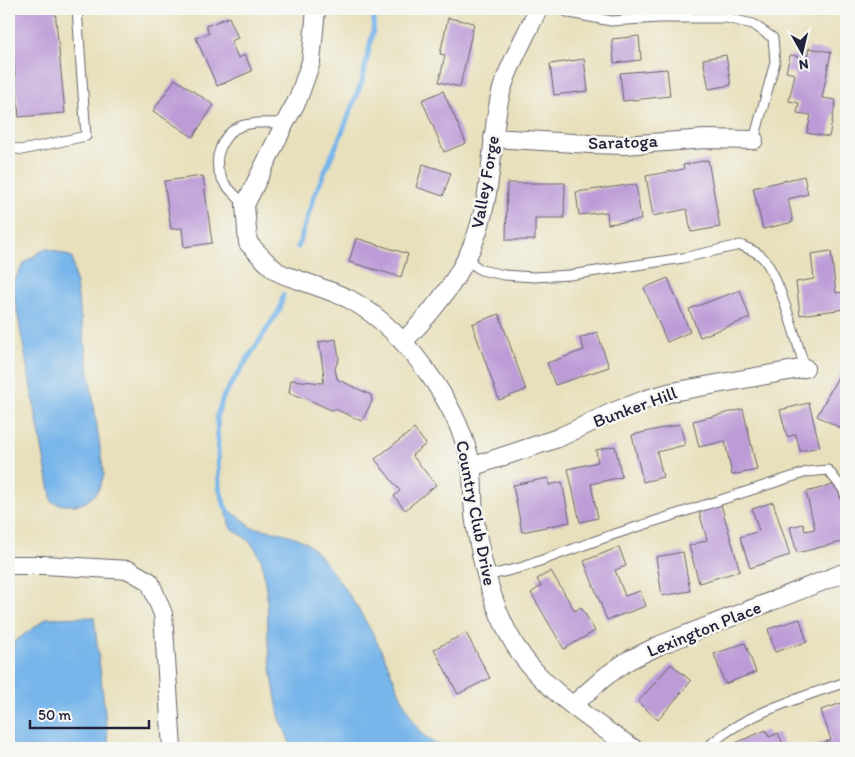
<svg xmlns="http://www.w3.org/2000/svg" width="855" height="757" font-family="Itim,sans-serif">
  <style>
    .water { fill: #77b5ea; stroke: #4c6c92 }
    .lines { fill: none; stroke-linecap: round; stroke-linejoin: round }
    .stream { stroke: #77b5ea; stroke-width: 5 }
    .building { fill: #bc9bd7 }
    .lane-casing { stroke: #676468; stroke-width: 11 }
    .street-casing { stroke: #676468; stroke-width: 20 }
    .lane { stroke: #fff; stroke-width: 9 }
    .street { stroke: #fff; stroke-width: 18 }
    .labels { text-anchor: middle; stroke-width: 5; stroke-linejoin: round; paint-order: stroke }
    .street-label { font-size: 18px; fill: #22223b; stroke: #f6f6f2 }
  </style>
  <rect width="100%" height="100%" fill="#f6f6f2"/>
  <filter id="ink" filterUnits="userSpaceOnUse"><feTurbulence type="fractalNoise" baseFrequency=".02" numOctaves="2"/><feDisplacementMap in="SourceGraphic" scale="10" xChannelSelector="R" yChannelSelector="G"/><feConvolveMatrix kernelMatrix="1 2 1 2 8 2 1 2 1" color-interpolation-filters="sRGB"/></filter>
  <filter id="wash" filterUnits="userSpaceOnUse"><feTurbulence type="fractalNoise" baseFrequency=".0096" numOctaves="4" result="noise"/><feDisplacementMap in="SourceGraphic" scale="20" xChannelSelector="R" yChannelSelector="G"/><feGaussianBlur stdDeviation="1.12" result="paint"/><feColorMatrix in="noise" values="0 0 0 0 0 0 0 0 0 0 0 0 0 0 0 0 0 1.4 0 .05"/><feComposite in="paint" operator="in"/></filter>
  <g filter="url(#wash)">
    <rect width="100%" height="100%" fill="#e8e0bc"/>
    <!-- water -->
    <path class="water" d="M46 248 72 257 104 475C102 479 101 486 98 490 87 507 70 508 52 502L12 284 25 262Z
      M225 507 249 524V527C267 530 287 532 303 541 314 547 322 559 330 569 351 595 369 625 384 656 393 676 410 723 425 737 431 742 438 745 445 748H292L279 716 272 676 268 639 267 595 262 562 255 548 248 540 230 527Z
      M94 617 109 748H9V656L14 642 47 618Z"/>
    <g class="lines">
      <!-- stream -->
      <path class="stream" d="M298 247 314 196 343 130 362 81 373 31 375 9
        M229 512 225 507 219 487 217 415 224 395 280 309 283 295"/>
    </g>
    <g id="blocks">
      <!-- building -->
      <path class="building" d="M9 9H55L65 113 19 117Z
        M796 9H822L821 15Z
        M229 17 238 38 231 41 238 58 245 55 252 71 217 86 196 38 209 33 206 26Z
        M448 18 474 23 460 87 439 82 445 55 440 54Z
        M639 36 641 60 614 63 612 39Z
        M809 48 831 52 822 98 836 100 829 137 807 133 811 115 797 113 799 103 789 101 795 74 786 72 790 55 807 58Z
        M726 55 731 85 709 89 703 59Z
        M584 59 588 91 554 95 550 64Z
        M667 69 670 96 623 101 620 73Z
        M175 79 214 105 193 137 153 111Z
        M443 91 466 143 444 152 422 100Z
        M708 160 720 227 691 232 687 209 653 216 646 176 684 169 683 165Z
        M423 164 451 173 443 196 416 187Z
        M203 176 212 243 184 247 182 228 171 229 164 181Z
        M804 176 808 194 788 199 793 222 763 229 753 188Z
        M507 183H565L564 218H535V240H506Z
        M636 184 641 220 608 224 607 212 579 215 576 192Z
        M356 238 408 254 401 277 349 262Z
        M831 251 836 293 843 292 845 309 800 315 796 282 814 279 811 254Z
        M668 278 690 332 667 342 644 288Z
        M740 290 750 318 700 337 689 309Z
        M499 314 526 390 499 400 472 324Z
        M597 332 609 367 555 385 547 363 584 350 580 338Z
        M336 339 339 359 335 368 337 379 371 395 372 401 362 421 335 409 331 410 305 398 297 397 289 393 291 380 323 383 324 375 319 342Z
        M846 362V431L817 416Z
        M809 403 820 447 800 451 796 434 787 437 780 410Z
        M743 409 757 470 732 475 725 441 699 447 693 421Z
        M680 424 685 445 657 452 663 477 643 482 632 435Z
        M414 429 426 444 412 455 436 485 405 510 394 496 400 491 375 459Z
        M615 446 622 477 591 484 598 518 580 522 568 469 598 462 596 450Z
        M548 478 549 485 562 482 570 522 522 532 513 485Z
        M837 484 846 521V541L797 553 790 527 803 524 805 531 815 529 806 492Z
        M720 501 740 571 699 583 689 546 707 540 698 508Z
        M773 502 790 555 750 568 740 537 759 531 752 509Z
        M619 547 626 566 615 570 625 596 640 591 646 606 607 620 584 561Z
        M683 552 690 591 662 596 656 557Z
        M551 571 575 611 581 607 595 631 564 649 531 593 541 586 537 579Z
        M800 619 807 642 775 652 768 629Z
        M466 633 490 678 458 694 434 649Z
        M745 643 756 672 725 684 714 654Z
        M671 664 691 681 658 720 638 702Z
        M842 703 846 717V748H813L812 747 831 740 821 710Z
        M766 730 769 737 778 733 785 748H733L731 745Z"/>
    </g>
  </g>
  <g filter="url(#ink)">
    <use href="#blocks" fill-opacity="0" stroke="#676468" stroke-width="1"/>
    <g class="lines">
      <!-- lane casing -->
      <g class="lane-casing">
        <path id="lane" d="M561 9 570 13 611 21 659 18H726L753 24 773 38 775 62 754 140
          M9 147 22 150 86 136 77 9
          M245 205C238 197 227 189 222 179 217 170 216 159 220 149 231 118 258 123 285 123
          M466 259 481 270 504 275 534 277 570 275 617 268 683 258 740 245C747 248 755 251 761 256 778 270 797 344 805 368
          M487 576 523 567 612 535 807 472 828 470 843 489 846 497
          M707 748C740 715 802 697 846 682"/>
      </g>
      <!-- street casing -->
      <g class="street-casing">
        <path id="street" d="M316 9 311 62 298 99 285 123 245 205 248 243C257 252 267 264 278 272 283 275 290 277 296 279 313 285 332 291 349 299 385 318 412 349 435 383 451 407 465 436 471 465 474 484 472 503 475 522 482 566 496 621 523 657 547 690 598 726 633 748
          M493 138 590 144 624 145 705 139 754 140
          M404 341C436 308 467 270 480 224 485 208 488 189 490 172 494 144 494 116 502 89 511 60 526 36 538 9
          M471 467 558 438 613 412 647 399 672 392 805 368
          M9 565H44L129 570 150 582 163 614 172 748
          M573 705 606 676 629 660 660 645 846 572"/>
      </g>
      <!-- lane -->
      <use href="#lane" class="lane"/>
      <!-- street -->
      <use href="#street" class="street"/>
    </g>
  </g>
  <g class="labels">
    <!-- street labels -->
    <g class="street-label">
      <text transform="translate(623 142) rotate(-2)" y="6">Saratoga</text>
      <text transform="translate(485 182) rotate(-80)" y="6">Valley Forge</text>
      <text transform="translate(635 407) rotate(-20)" y="6">Bunker Hill</text>
      <text transform="translate(476 513) rotate(79)" y="6">Country Club Drive</text>
      <text transform="translate(704 629) rotate(-22)" y="6">Lexington Place</text>
    </g>
  </g>
  <!-- margin -->
  <rect width="855" height="757" fill="none" stroke="#f6f6f2" stroke-width="30"/>
  <!-- north arrow -->
  <g transform="translate(802 52) rotate(172)" stroke="#f6f6f2" stroke-width="4" paint-order="stroke">
  <path d="M0-4L9 19L0 12L-9 19Z" fill="#22223b"/>
  <text y="-8" font-size="14" font-weight="bold" text-anchor="middle" fill="#22223b">N</text>
  </g>
  <!-- scale -->
  <path d="M30 720v8h119v-8" fill="none" stroke="#22223b" stroke-width="2.5"/>
  <text x="38" y="720" font-size="15" fill="#22223b" stroke="#f6f6f2" stroke-width="4" paint-order="stroke">50 m</text>
</svg>
